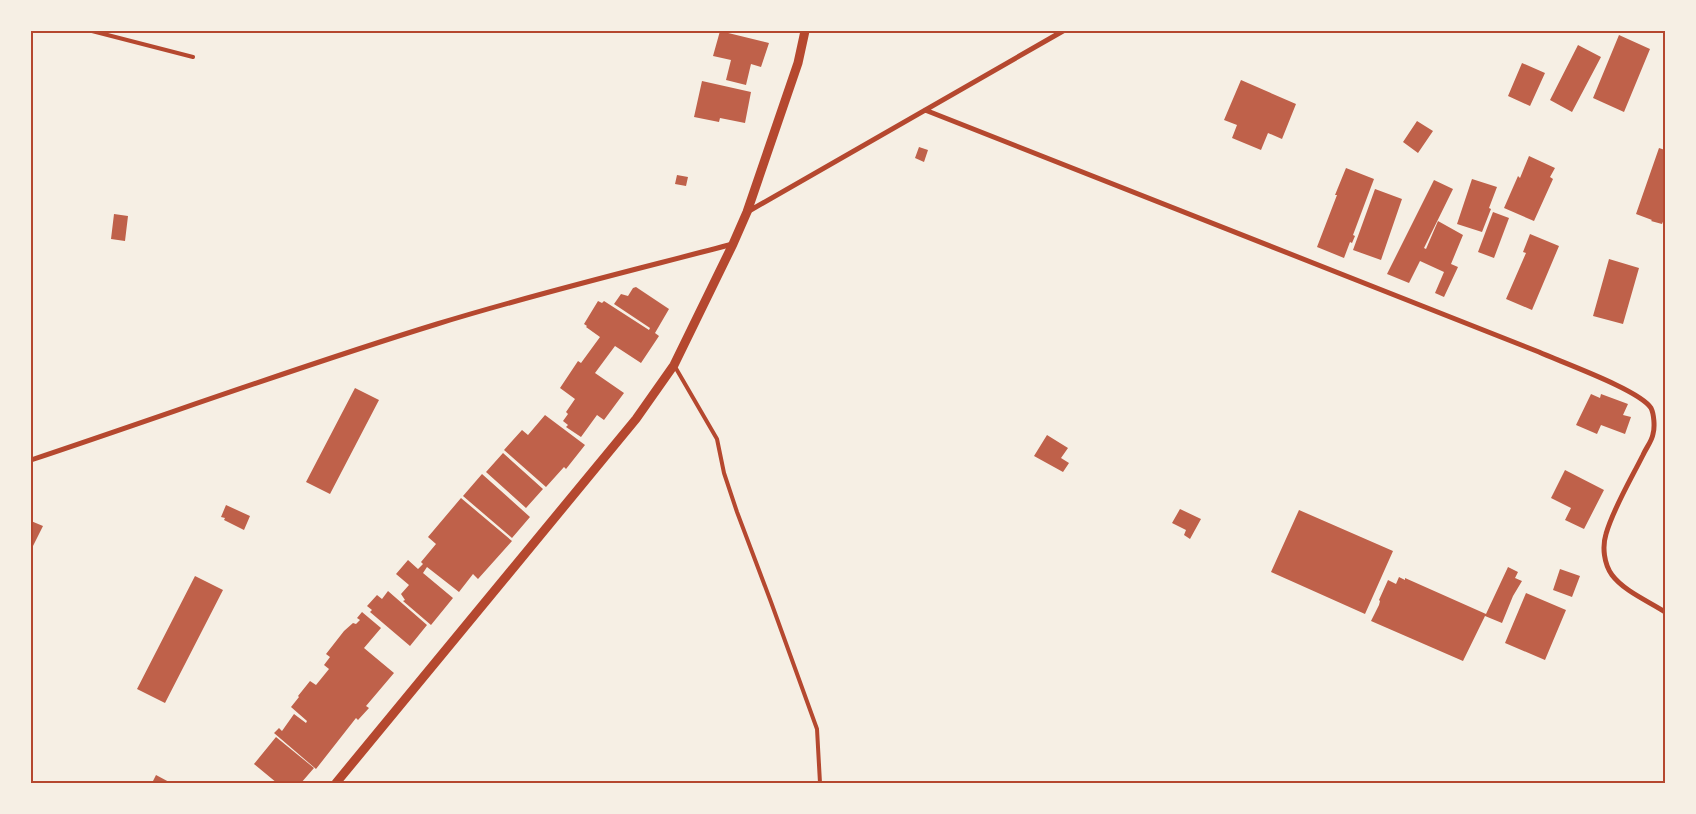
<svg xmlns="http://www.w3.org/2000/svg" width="1696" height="814" font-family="Lora,serif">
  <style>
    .building { fill: #bf614a }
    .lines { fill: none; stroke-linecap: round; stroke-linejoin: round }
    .service { stroke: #b5482f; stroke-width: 4 }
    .minor { stroke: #b5482f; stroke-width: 5 }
    .tertiary { stroke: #b5482f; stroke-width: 9 }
    .neatline { fill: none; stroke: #b5482f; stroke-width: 2 }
  </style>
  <rect width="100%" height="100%" fill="#f6efe4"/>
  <!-- building -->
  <path class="building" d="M720 31 769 43 761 67 751 64 746 85 726 80 731 60 713 56Z
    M1619 35 1650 49 1624 112 1593 98Z
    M1578 45 1601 57 1572 112 1550 100Z
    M1522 63 1545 73 1530 106 1508 96Z
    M1241 80 1296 104 1282 139 1268 133 1261 150 1232 138 1237 125 1224 120Z
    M702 81 751 92 745 123 720 118 719 122 694 117Z
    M1417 121 1433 131 1418 153 1403 142Z
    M919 147 928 150 924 162 915 158Z
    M1659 148 1665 150V217L1662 224 1651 221 1652 220 1636 214Z
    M1529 156 1555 168 1550 177 1553 179 1534 221 1504 208 1518 176 1520 178Z
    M1346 168 1374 179 1353 235 1355 236 1352 243 1350 242 1344 258 1317 247 1337 195H1335Z
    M677 175 688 177 686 186 675 184Z
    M1472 179 1497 187 1489 208 1491 209 1482 232 1457 224Z
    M1434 180 1453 189 1424 248 1426 249 1438 221 1463 235 1451 264 1458 267 1444 297 1435 293 1444 272 1420 261 1409 283 1387 274Z
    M1375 189 1402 199 1381 260 1353 250Z
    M1493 212 1509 218 1494 258 1478 252Z
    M114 214 128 216 125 241 111 239Z
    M1530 234 1559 246 1532 310 1506 299 1526 253 1523 252Z
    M1609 259 1639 268 1623 324 1593 316Z
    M636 287 669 309 655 333 659 336 641 363 615 346 595 373 624 393 604 420 597 415 581 437 566 427 568 425 563 421 568 414 566 412 575 399 560 388 578 361 581 363 600 337 586 327 587 326 584 324 598 301 602 303 604 301 649 330 650 328 614 304 621 294 628 296 633 288Z
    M355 388 379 400 330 494 306 482Z
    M1591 394 1600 398 1601 394 1628 404 1623 415 1631 417 1625 434 1601 425 1597 434 1576 425Z
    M545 415 585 445 566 469 564 467 546 487 504 450 522 430 528 435Z
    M1047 435 1068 448 1061 458 1069 463 1063 472 1034 456Z
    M503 453 543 489 526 508 486 472Z
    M1565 470 1604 490 1584 529 1565 520 1571 508 1551 498Z
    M482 474 530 517 512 538 463 496Z
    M461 498 512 541 478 579 473 574 459 592 427 567 423 573 453 598 431 625 403 601 405 600 401 594 409 585 396 574 408 560 418 569 423 564 421 562 436 544 428 537Z
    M226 505 250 516 244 530 224 520 225 518 221 517Z
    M1180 509 1201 519 1190 539 1184 535 1186 530 1172 523Z
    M1299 510 1393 551 1365 614 1271 572Z
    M31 521 43 526 31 550Z
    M1508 567 1518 572 1515 578 1522 581 1513 596 1502 623 1485 616 1463 661 1371 621 1379 605 1380 601 1379 600 1388 580 1396 584 1399 577 1405 580V578L1486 614Z
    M1560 569 1580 576 1572 597 1553 590Z
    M195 576 223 590 165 703 137 689Z
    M388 591 427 625 410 646 370 612 372 610 367 606 377 595 382 599Z
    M1526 593 1566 610 1545 660 1505 643Z
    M362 612 381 628 364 648 394 673 366 706 369 708 358 720 356 718 316 769 274 733 279 728 282 731 294 714 306 723 307 721 291 707 299 697 298 696 310 681 316 685 329 669 324 665 330 657 326 654 344 631 353 623 356 624 360 620 357 618Z
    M276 737 314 768 301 783H277L254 764Z
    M156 775 171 783H152Z"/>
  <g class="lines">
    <!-- service -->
    <path class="service" d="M92 31 193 57
      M674 365 717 439 724 473 737 512 771 602 817 729 820 783"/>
    <!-- minor -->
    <path class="minor" d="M925 110 1539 352C1561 362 1640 390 1651 408 1654 414 1655 427 1653 434 1652 441 1646 448 1643 455 1631 479 1613 509 1606 534 1602 547 1604 564 1612 575 1624 591 1648 601 1665 612
      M749 211 1063 31
      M31 460C166 415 300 366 437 324 534 294 634 270 733 244"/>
    <!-- tertiary -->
    <path class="tertiary" d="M336 783 636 419 674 365 733 244 747 212 798 63 805 31"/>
  </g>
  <!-- border -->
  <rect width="1696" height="814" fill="none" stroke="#f6efe4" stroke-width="65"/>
  <rect x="32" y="32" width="1632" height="750" class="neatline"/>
</svg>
